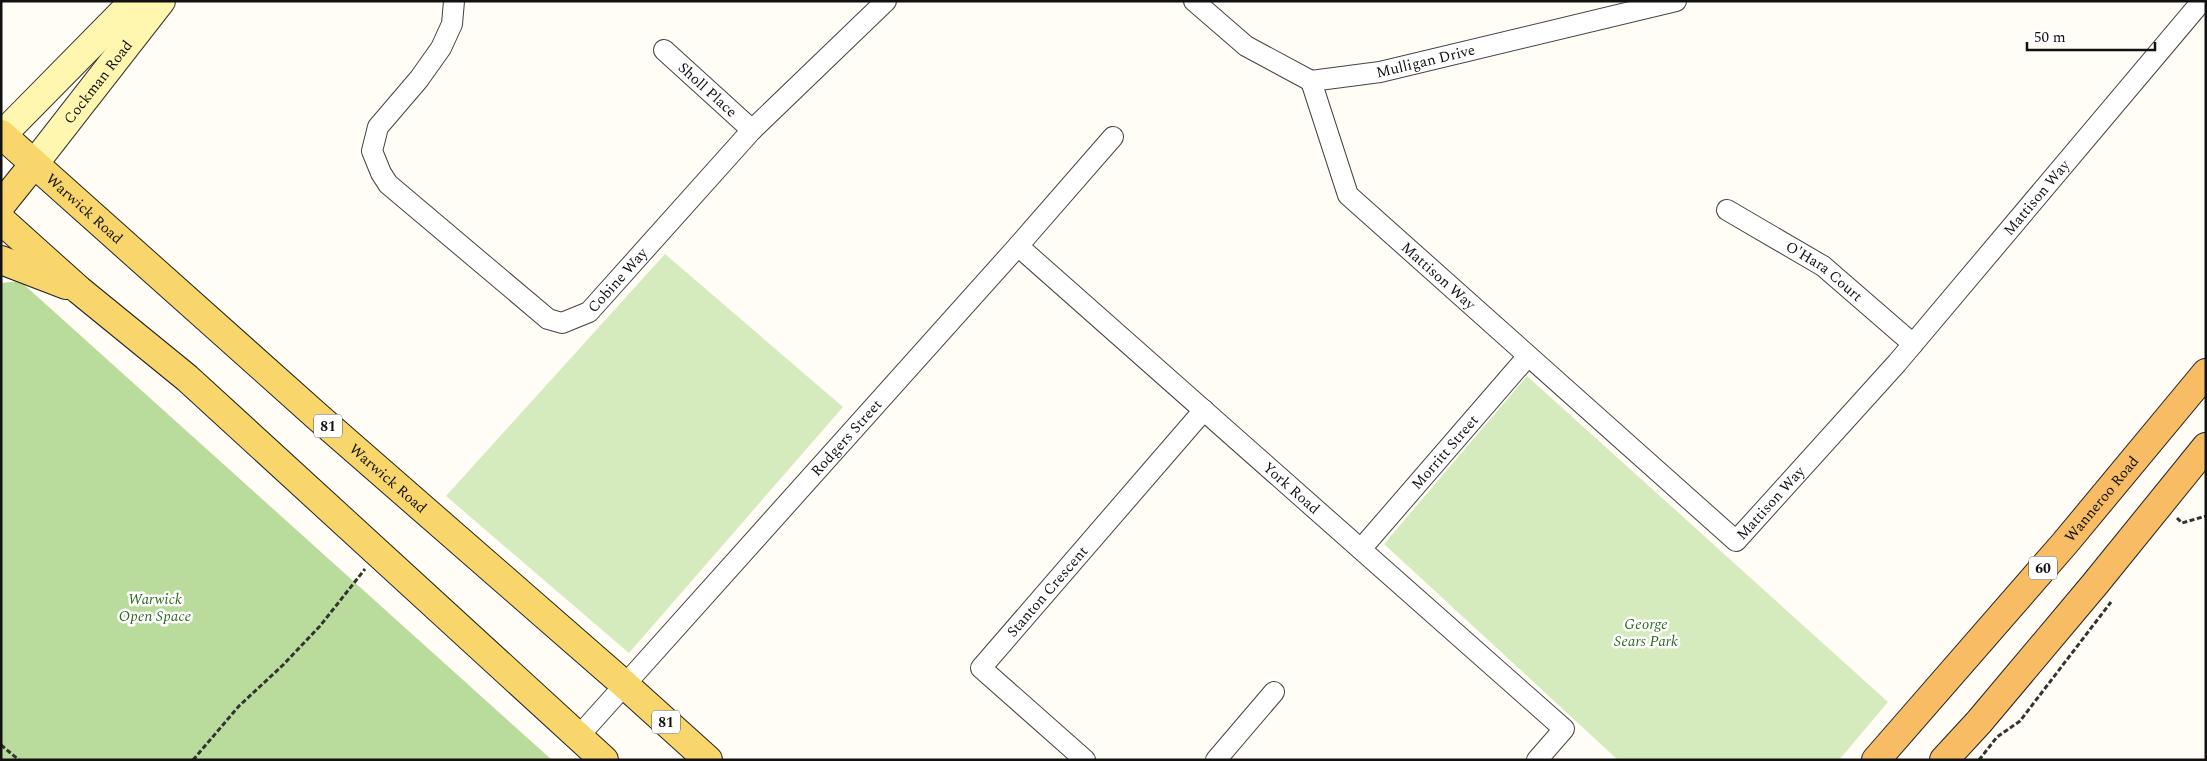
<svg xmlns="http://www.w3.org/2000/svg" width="2207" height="761" font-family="Spectral,serif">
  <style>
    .green { fill: #d5ebbd }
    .forest { fill: #b9dc9c }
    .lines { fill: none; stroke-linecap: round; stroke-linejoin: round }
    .minor-casing { stroke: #444; stroke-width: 22 }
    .secondary-casing { stroke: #333; stroke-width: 30 }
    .primary-casing { stroke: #222; stroke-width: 30 }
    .trunk-casing { stroke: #222; stroke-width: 30 }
    .path { stroke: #333; stroke-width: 3; stroke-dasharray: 5 2.5; stroke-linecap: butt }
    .minor { stroke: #fff; stroke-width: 20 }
    .secondary { stroke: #fff6b0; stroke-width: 28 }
    .primary { stroke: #f9d66b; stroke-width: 28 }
    .trunk { stroke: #f7bc64; stroke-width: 28 }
    .labels { text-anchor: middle; stroke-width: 5; stroke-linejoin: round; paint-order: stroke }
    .shield { fill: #fff; stroke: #585858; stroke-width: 1 }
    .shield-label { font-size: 14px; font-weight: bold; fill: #111 }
    .street-label { font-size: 15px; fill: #111; stroke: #fff }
    .park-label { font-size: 15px; font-style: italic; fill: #2f6b1f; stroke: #fff }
  </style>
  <rect width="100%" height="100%" fill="#fffdf5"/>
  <!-- green -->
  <path class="green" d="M665 254 843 407 629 653 446 496Z
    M1527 376 1888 702 1839 760H1618L1384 544Z"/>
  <!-- forest -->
  <path class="forest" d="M20 281 552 760H1V283Z"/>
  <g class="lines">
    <!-- minor casing -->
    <g class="minor-casing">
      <g id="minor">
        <path id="s1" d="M454 1 452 24 441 48 419 79 378 127 372 151 381 173 388 184 548 319 562 323 589 312 752 130 886 1"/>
        <path id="s2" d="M1194 1 1246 46 1311 81 1380 72 1676 1"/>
        <path id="s3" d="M664 50 752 130"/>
        <path id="s4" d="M1311 81 1348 195 1736 541 1897 363 2202 1"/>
        <path id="s5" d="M1727 210 1823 266 1913 344"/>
        <path id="s6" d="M1018 246 1564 729 1537 760"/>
        <path id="s7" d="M1361 549 1528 356"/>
        <path id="s8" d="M578 737 1018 246 1113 137"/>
        <path id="s9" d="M1085 760 981 668 1204 410"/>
        <path d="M1216 760 1274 692"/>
      </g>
    </g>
    <!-- secondary casing -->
    <g class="secondary-casing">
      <g id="secondary">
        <path d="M2 135 134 1"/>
        <path id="s10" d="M34 164 161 1"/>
      </g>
    </g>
    <!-- primary casing -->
    <g class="primary-casing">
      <g id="primary">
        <path id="s11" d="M1 134 319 418 625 685 708 760"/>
        <path d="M1 205 34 164"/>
        <path d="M1 220 79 290 187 378 604 760"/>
        <path d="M1 260 66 285"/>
      </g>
    </g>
    <!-- trunk casing -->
    <g class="trunk-casing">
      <g id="trunk">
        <path id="s12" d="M1876 760 2065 543 2206 373"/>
        <path d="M1944 760 1979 722 2095 584 2206 447"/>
      </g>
    </g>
    <!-- path -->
    <path class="path" d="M2177 518 2182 523 2206 516
      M1 745 19 760
      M193 760 239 706 283 665 320 626 365 569
      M1979 760 1997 737 2020 721 2111 602"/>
    <!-- minor -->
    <use href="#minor" class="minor"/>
    <!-- secondary -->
    <use href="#secondary" class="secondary"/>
    <!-- primary -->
    <use href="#primary" class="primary"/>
    <!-- trunk -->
    <use href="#trunk" class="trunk"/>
  </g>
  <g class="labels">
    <!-- shield labels -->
    <g class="shield">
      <rect x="314" y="414.5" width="28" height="23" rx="4"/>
      <rect x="2029" y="556.5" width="28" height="23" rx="4"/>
      <rect x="652" y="710.5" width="28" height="23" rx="4"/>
    </g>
    <g class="shield-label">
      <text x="328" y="431">81</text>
      <text x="2043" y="573">60</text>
      <text x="666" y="727">81</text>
    </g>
    <!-- street labels -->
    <g class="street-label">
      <text dy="5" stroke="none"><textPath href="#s2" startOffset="259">Mulligan Drive</textPath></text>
      <text dy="5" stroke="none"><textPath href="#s10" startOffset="104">Cockman Road</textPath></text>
      <text dy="5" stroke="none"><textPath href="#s3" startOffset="59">Sholl Place</textPath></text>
      <text dy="5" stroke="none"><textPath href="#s4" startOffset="1096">Mattison Way</textPath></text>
      <text dy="5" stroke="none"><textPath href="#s11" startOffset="112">Warwick Road</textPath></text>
      <text dy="5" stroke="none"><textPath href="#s5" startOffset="115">O'Hara Court</textPath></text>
      <text dy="5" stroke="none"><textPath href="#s4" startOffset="241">Mattison Way</textPath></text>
      <text dy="5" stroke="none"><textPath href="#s1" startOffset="508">Cobine Way</textPath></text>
      <text dy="5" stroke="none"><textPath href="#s8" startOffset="402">Rodgers Street</textPath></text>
      <text dy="5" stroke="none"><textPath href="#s7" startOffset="128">Morritt Street</textPath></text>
      <text dy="5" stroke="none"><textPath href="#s11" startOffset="518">Warwick Road</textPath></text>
      <text dy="5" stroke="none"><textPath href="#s6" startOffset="365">York Road</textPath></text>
      <text dy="5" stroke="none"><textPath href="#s12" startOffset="345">Wanneroo Road</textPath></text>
      <text dy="5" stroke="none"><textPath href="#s4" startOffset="691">Mattison Way</textPath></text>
      <text dy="5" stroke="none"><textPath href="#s9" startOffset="240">Stanton Crescent</textPath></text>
    </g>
    <!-- park labels -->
    <g class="park-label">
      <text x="155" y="604">Warwick<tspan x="155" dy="17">Open Space</tspan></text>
      <text x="1646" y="629">George<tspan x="1646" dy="17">Sears Park</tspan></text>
    </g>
  </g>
  <!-- border -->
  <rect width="2207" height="761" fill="none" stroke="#111111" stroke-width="5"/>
  <!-- scale -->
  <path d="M2027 42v8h128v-8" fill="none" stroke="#111111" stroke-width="2.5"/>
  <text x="2034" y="42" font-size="15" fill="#111111" stroke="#ffffff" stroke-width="4" paint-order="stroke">50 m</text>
</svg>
